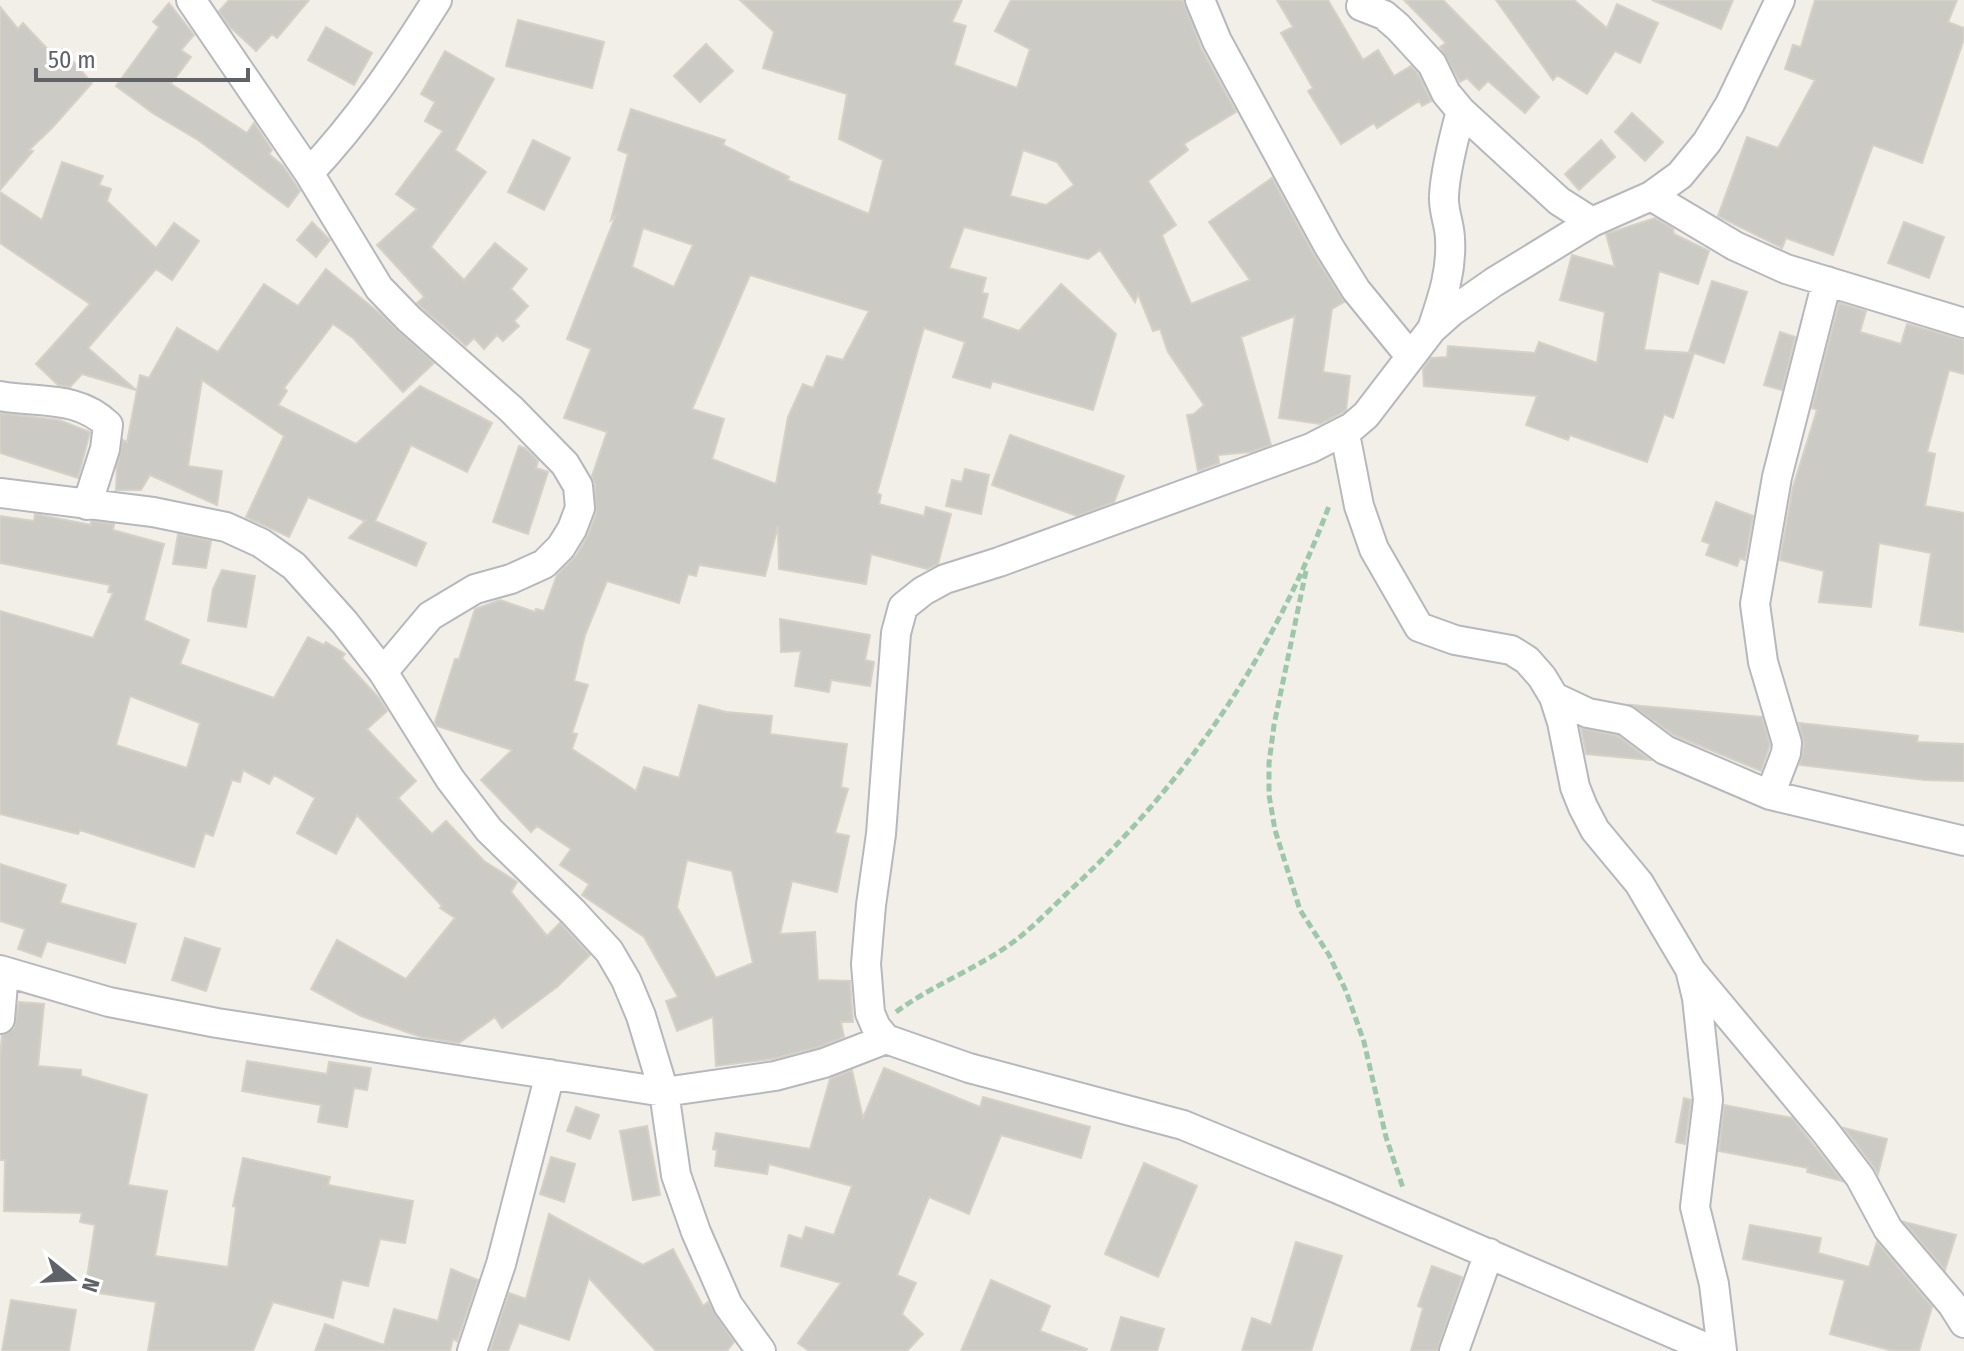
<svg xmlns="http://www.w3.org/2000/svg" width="1964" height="1351" font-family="'Fira Sans Condensed',sans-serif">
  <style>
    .building { fill: #cccac5; stroke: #d6d1c6; stroke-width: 2; fill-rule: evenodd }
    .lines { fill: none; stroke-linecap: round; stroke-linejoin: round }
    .minor-casing { stroke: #b5b8bc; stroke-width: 32 }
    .path { stroke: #9cc7a9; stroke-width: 5; stroke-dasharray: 8 4; stroke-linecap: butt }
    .minor { stroke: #fff; stroke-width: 28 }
  </style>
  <rect width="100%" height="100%" fill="#f1efe8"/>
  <!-- building -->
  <path class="building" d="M229 0H309L277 38 272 34 256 51 230 27 219 11Z
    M740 0H962L952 22 966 26 954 65 1017 88 1030 49 995 31 1011 0H1183L1201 48 1236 112 1184 144 1188 150 1148 181 1176 225 1162 235 1191 304 1250 280 1209 222 1272 178 1313 253 1344 302 1332 309 1323 372 1350 376 1346 410 1342 413 1320 424 1279 418 1295 316 1241 337 1271 445 1251 452 1218 455 1219 463 1198 471 1187 415 1194 414 1204 405 1168 352 1160 329 1153 331 1138 294 1135 302 1100 250 1088 259 964 227 949 268 986 278 982 293 988 294 982 318 1019 331 1061 284 1116 334 1093 410 992 381 990 388 953 377 965 342 924 328 877 493 881 495 879 504 924 516 926 507 951 514 938 564 927 569 871 554 866 584 779 569 778 526 765 576 699 565 696 576 688 574 679 603 607 581 585 635 574 681 588 685 572 733 577 734 572 749 636 791 644 767 679 778 699 705 726 712 772 716 770 734 847 744 841 787 848 789 835 833 849 836 837 892 792 881 780 934 815 932 818 980 850 981 853 1022H841L844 1037 819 1047 772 1059 716 1066 713 1017 677 1031 666 1001 678 997 644 937 582 895 589 884 560 865 571 849 537 826 531 832 481 780 512 750 437 726 435 722 455 659H459L475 609 500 600 535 612 536 609 544 611 557 575 576 556 588 535 596 514 595 484 592 476 607 432 564 418 591 349 567 339 616 215 611 220 628 154 618 150 631 109 725 140 723 145 789 177 787 180 869 214 883 160 839 139 847 94 763 68 774 32ZM1023 150 1057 162 1074 185 1046 205 1010 196ZM643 228 693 245 674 287 632 267ZM750 275 869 311 843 360 827 356 813 388 803 384 788 417 776 484 712 459 724 419 692 409ZM687 860 732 871 753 963 716 978 677 907Z
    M1277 0H1328L1363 60 1378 50 1394 76 1411 66 1418 74 1431 101 1422 106 1419 101 1377 128 1374 123 1341 144 1308 91 1313 88 1281 33 1293 27Z
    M1404 0H1443L1539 97 1525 113 1488 81 1479 90 1467 78 1460 82 1440 47 1446 43Z
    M1496 0H1574L1607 28 1617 4 1658 23 1640 63 1615 51 1587 94 1557 75 1553 80Z
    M1652 0H1733L1721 29Z
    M1815 0H1957L1948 22 1964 28V39L1922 163 1873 145 1833 255 1786 238 1782 248 1718 216 1747 137 1778 148 1815 80 1785 69 1793 45 1801 47Z
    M169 3 194 35 181 50 191 57 171 84 247 133 254 123 272 150 269 154 283 166 300 191 288 207 198 140 154 114 116 86 159 27 153 22Z
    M0 7 18 29 23 23 54 56 62 49 92 83 52 128 29 150 33 151 0 190Z
    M518 20 604 42 592 88 506 66Z
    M326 27 372 53 354 85 308 60Z
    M706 44 733 71 700 102 674 76Z
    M445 51 494 79 455 150 486 172 431 247 464 280 495 243 527 269 511 289 528 306 514 321 519 326 503 341 497 335 484 349 474 338 466 346 421 307 417 303 424 297 421 293 377 245 417 209 396 194 443 131 425 121 435 102 421 94Z
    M1632 113 1663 142 1645 161 1615 132Z
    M533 140 570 158 544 210 508 192Z
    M1601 140 1615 157 1579 190 1565 174Z
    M62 162 103 176 99 185 111 189 107 201 156 248 174 223 199 241 172 280 156 269 88 348 136 390 82 374 70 387 58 385 36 364 90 304 0 243V192L42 220Z
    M1655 218 1673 229 1674 234 1709 251 1698 284 1659 271 1644 350 1692 353 1689 352 1712 281 1747 292 1724 363 1694 353 1673 418 1664 414 1647 462 1570 435 1568 440 1526 425 1537 396 1424 386 1423 369 1431 358 1447 357 1448 346 1535 353 1539 342 1597 363 1605 312 1560 300 1572 255 1615 267 1606 234Z
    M312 222 330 240 316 257 297 240Z
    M1904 222 1944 237 1929 278 1888 263Z
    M326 269 378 312 434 363 403 392 353 338 333 324 284 388 287 391 278 405 356 444 420 386 492 423 467 472 411 445 375 521 426 543 416 566 349 538 365 521 308 497 289 537 246 517 284 436 202 380 188 466 222 471 217 505 150 475 141 490H116L117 466 123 440 127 442 140 375 149 378 177 328 218 352 264 284 298 306Z
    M1839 303 1866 311 1860 332 1901 344 1907 324 1964 340V374L1949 370 1927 452 1935 454 1925 506 1964 513V632L1920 625 1931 553 1879 543 1871 607 1819 602 1824 571 1780 560 1793 487 1817 410 1812 408Z
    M1780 332 1795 337 1782 390 1764 385Z
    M0 413 59 420 90 432 78 478 0 453Z
    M1010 435 1124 476 1114 502 1077 516 992 485Z
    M519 446 525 448 538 461 536 468 548 472 528 534 493 522Z
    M965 469 989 475 981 514 946 506 952 480 962 482Z
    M1716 502 1753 516 1745 560 1740 558 1737 566 1706 555 1710 544 1702 541Z
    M35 514 91 525V521L114 524 113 530 164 544 144 620 189 640 180 664 274 698 308 637 324 645 326 642 345 654 342 658 379 698 387 711 367 729 416 781 398 798 432 834 446 821 484 861 517 882 511 892 547 936 560 923 590 955 557 987 502 1028 495 1017 459 1043 421 1037 361 1016 311 989 337 940 406 979 455 918 440 908 442 906 357 815 336 854 297 833 315 798 274 775 269 784 243 770 240 782 232 780 213 836 205 833 194 867 80 830 78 834 0 814V611L93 638 113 593 108 592 110 585 0 563V516L34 521ZM130 696 200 723 187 768 116 745Z
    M178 534 211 541 206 568 173 564Z
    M222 570 255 576 246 627 208 621 213 589Z
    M780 619 870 635 865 660 874 662 870 686 831 680 829 692 795 686 801 651 781 652Z
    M1631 705 1762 717 1770 745 1761 771 1674 735Z
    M1799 723 1918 736 1917 742 1964 744V781L1925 780 1800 765 1804 744Z
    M1581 728 1618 736 1650 760 1586 754Z
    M0 864 66 885 60 903 136 924 125 963 47 941 41 957 18 949 25 929 0 921Z
    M185 938 220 949 206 991 172 980Z
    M19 1002 44 1004 38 1066 81 1070V1076L147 1095 128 1185 167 1191 155 1256 228 1267 236 1207 233 1206 243 1158 330 1177 328 1185 413 1201 405 1243 380 1239 368 1286 342 1280 333 1318 273 1302 253 1351H148L156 1302 85 1291 95 1225 80 1222 82 1213 4 1211 5 1160H0V1058L2 1035 14 1028Z
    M247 1061 327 1074 329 1062 371 1068 367 1090 354 1088 347 1127 318 1122 321 1105 242 1091Z
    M884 1068 980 1107 983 1097 1090 1127 1081 1158 1001 1135 969 1214 929 1197 897 1275 916 1283 902 1314 923 1334 907 1351H809L798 1343 841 1283 781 1266 789 1235 802 1239 806 1227 834 1235 852 1186 769 1164 767 1174 715 1166 717 1150 713 1149 716 1133 810 1149 830 1079 852 1070 863 1118Z
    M1684 1098 1691 1100 1685 1144 1676 1142Z
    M1724 1105 1792 1118 1842 1181 1807 1172 1808 1168 1719 1151Z
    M576 1107 599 1115 590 1139 567 1131Z
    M647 1126 660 1195 633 1200 620 1131Z
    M1844 1128 1887 1139 1878 1174 1874 1167Z
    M551 1157 575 1164 564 1202 540 1194Z
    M1144 1163 1197 1186 1158 1277 1105 1254Z
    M549 1214 643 1265 673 1249 703 1306 708 1302 734 1342 727 1351H656L589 1278 569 1340 519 1323 508 1351H490L509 1293 526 1299Z
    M1904 1222 1956 1235 1945 1270Z
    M1750 1225 1821 1238 1818 1253 1869 1267 1877 1242 1932 1307 1919 1351H1893L1830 1334 1845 1280 1743 1259Z
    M1296 1242 1342 1256 1311 1351H1242L1252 1318 1271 1325Z
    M1432 1266 1462 1277 1437 1351H1411L1423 1308 1418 1306Z
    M451 1269 478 1280 457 1341 453 1339 450 1351H315L325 1324 384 1345 394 1309 438 1321Z
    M991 1280 1050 1306 1040 1331 1087 1349 1086 1351H961Z
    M11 1300 76 1310 69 1351H2Z
    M1121 1317 1164 1329 1157 1351H1111Z"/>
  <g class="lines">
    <!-- minor casing -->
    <g class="minor-casing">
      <path id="minor" d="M191 0 309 173 379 288 409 319 511 409 565 464 578 486 580 508 572 529 561 547 544 564 511 579 475 589 430 616 383 672
        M1200 0 1217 41 1328 245 1356 290 1410 356
        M1361 6 1384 15 1398 27 1432 64 1446 93 1461 111 1559 201 1592 222
        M309 173C359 120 398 62 437 0
        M1651 196 1735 246 1786 269 1964 323
        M1432 329C1442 299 1452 272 1450 239 1450 225 1443 211 1444 196 1445 171 1454 137 1461 111
        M0 396C38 403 78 395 108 425L105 449 87 505
        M1347 444 1359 506 1374 549 1419 627 1455 640 1511 650 1527 660 1542 677 1554 697 1562 722 1575 787 1583 807 1595 830 1639 883 1690 969 1697 998 1708 1100 1695 1207 1714 1284 1722 1351
        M0 493 153 512 226 527 261 543 294 566 345 623 383 672 450 779 489 830 573 912 609 951 626 980 641 1016 664 1092 676 1175 696 1232 728 1305 761 1351
        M1554 697 1588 713 1625 720 1665 750 1770 795 1964 841
        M1770 795 1786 753 1787 743 1763 662 1755 604 1777 477 1827 281
        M0 970 109 1002 217 1023 664 1092 775 1076 824 1063 886 1039
        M1693 973 1824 1130 1860 1177 1888 1229 1952 1304 1964 1323
        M0 1019 4 972
        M472 1351 501 1264 550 1074
        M1454 1351 1489 1253
        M1714 1351 1338 1189 1183 1125 969 1068 886 1039 876 1027 870 1013 866 964 871 905 881 834 896 633 903 607 923 591 945 579 999 562 1311 448 1352 427 1366 415 1432 329 1451 312 1494 282 1592 222 1651 196 1680 175 1707 142 1730 104 1780 0"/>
    </g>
    <!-- path -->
    <path class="path" d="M1306 571 1274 725 1269 763V795L1275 830 1300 910 1329 955 1346 991 1364 1042 1386 1137 1403 1188
      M896 1012C934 984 979 968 1016 940 1038 923 1058 901 1079 882 1191 776 1275 650 1329 506"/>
    <!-- minor -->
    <use href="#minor" class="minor"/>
  </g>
  <!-- north arrow -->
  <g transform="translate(72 1279) rotate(108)" stroke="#ffffff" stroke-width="6" paint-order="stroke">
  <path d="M0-6L14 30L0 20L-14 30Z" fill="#5f6368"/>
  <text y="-12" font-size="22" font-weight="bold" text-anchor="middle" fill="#5f6368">N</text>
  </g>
  <!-- scale -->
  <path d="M36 68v12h212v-12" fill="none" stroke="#5f6368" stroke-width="4"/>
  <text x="48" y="68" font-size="24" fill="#5f6368" stroke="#ffffff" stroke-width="6" paint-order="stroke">50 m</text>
</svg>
